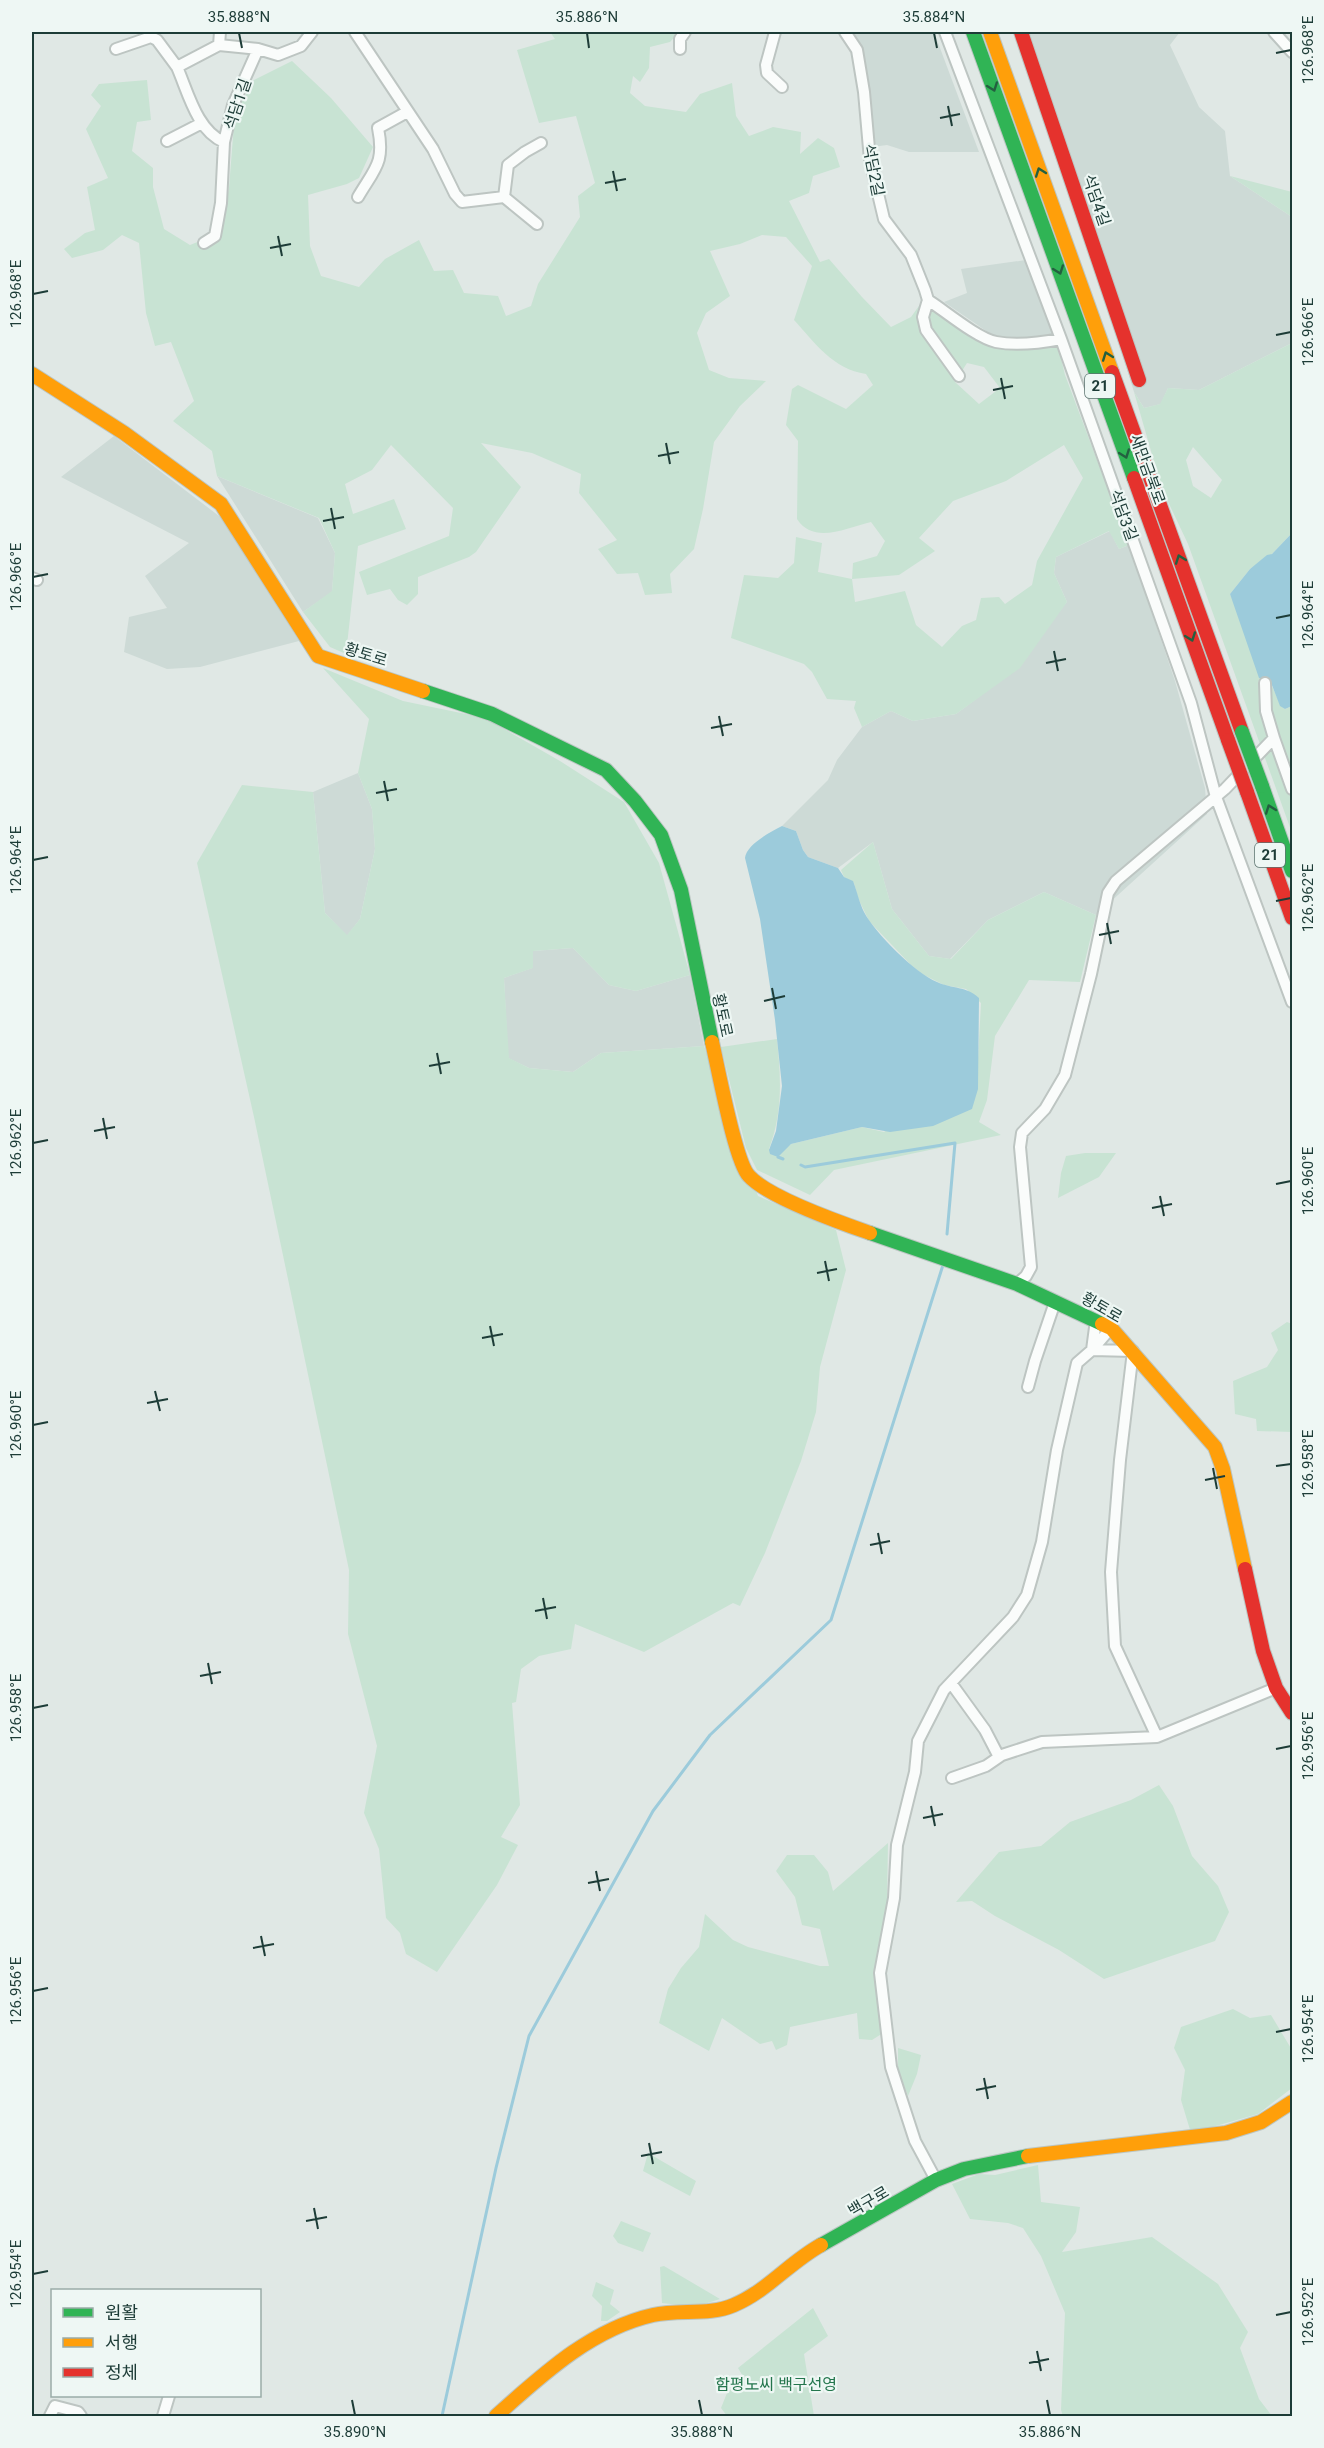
<svg xmlns="http://www.w3.org/2000/svg" width="1324" height="2448" font-family="Roboto,'Noto Sans KR',sans-serif">
  <style>
    .built { fill: #cddad6 }
    .green { fill: #c8e3d3; fill-rule: evenodd }
    .water { fill: #9ccbdb }
    .lines { fill: none; stroke-linecap: round; stroke-linejoin: round }
    .stream { stroke: #9ccbdb; stroke-width: 3 }
    .street-casing { stroke: #bdc5c2; stroke-width: 14 }
    .fast-casing { stroke: #bcc6c3; stroke-width: 16 }
    .slow-casing { stroke: #bcc6c3; stroke-width: 16 }
    .jam-casing { stroke: #bcc6c3; stroke-width: 16 }
    .street { stroke: #fafcfb; stroke-width: 10 }
    .fast { stroke: #30b455; stroke-width: 14 }
    .slow { stroke: #ff9f0a; stroke-width: 14 }
    .jam { stroke: #e5322d; stroke-width: 14 }
    .fast-bridge-casing { stroke: #bac5c2; stroke-width: 16; stroke-linecap: butt }
    .jam-bridge-casing { stroke: #bac5c2; stroke-width: 16; stroke-linecap: butt }
    .fast-bridge { stroke: #30b455; stroke-width: 14 }
    .jam-bridge { stroke: #e5322d; stroke-width: 14 }
    .oneway { stroke: #236040 }
    .ticks { fill: none; stroke: #1d3c37; stroke-width: 2 }
    .labels { text-anchor: middle; stroke-width: 4.5; stroke-linejoin: round; paint-order: stroke }
    .shield { fill: #eef7f4; stroke: #5c7470; stroke-width: 1.5 }
    .shield-label { font-size: 15px; font-weight: bold; fill: #1d3c37 }
    .street-label { font-size: 16px; fill: #1d3c37; stroke: #eef7f4 }
    .park-label { font-size: 16px; fill: #24764d; stroke: #eef7f4 }
    .neatline { fill: none; stroke: #1d3c37; stroke-width: 2 }
    .ticks-label { font-size: 15px; text-anchor: middle; fill: #1d3c37 }
  </style>
  <rect width="100%" height="100%" fill="#e0e8e5"/>
  <!-- built -->
  <path class="built" d="M854 32H934L979 152H909L887 145 872 147 870 112Z
    M1023 32H1180L1170 45 1199 107 1225 131 1230 176 1292 217V343L1199 390 1168 388 1161 404 1144 408 1134 392Z
    M1026 260 1054 336 1043 340 995 337 944 302 967 293 961 269Z
    M114 436 223 519 299 641 200 667 167 669 124 652 129 617 167 608 145 576 189 543 61 477Z
    M217 476 318 518 335 553 332 592 303 612Z
    M1110 531 1119 549 1129 545 1175 681 1205 788 1207 814 1096 915 1044 892 988 920 950 959 929 956 892 909 873 842 838 868 808 857 803 850 796 831 782 826 828 780 837 760 862 727 891 711 913 721 956 714 984 693 1067 602 1054 573 1056 557Z
    M358 773 372 809 375 849 360 919 347 936 325 913 313 792Z
    M573 948 609 985 636 991 690 975 704 1046 601 1053 573 1072 529 1068 508 1058 504 978 532 968 533 951Z"/>
  <!-- green -->
  <path class="green" d="M550 32H679L670 42 650 47 649 68 640 82 633 76 630 93 645 106 686 112 700 94 732 83 736 116 749 136 773 127 801 132 800 154 818 138 834 148 840 167 813 176 809 193 789 201 820 262 829 259 862 297 891 327 911 317 924 299C941 320 979 346 1006 348 1023 350 1041 347 1058 346L1065 375 1129 545 1119 549 1109 531 1056 557 1054 573 1067 602 1020 668 956 714 913 721 891 711 862 727 854 708 856 701 827 699 812 672 804 664 731 638 744 575 778 578 794 563 796 537 822 543 818 572 852 579 853 563 877 556 885 541 871 522C846 528 814 545 797 519L798 441 786 425 792 389 798 385 846 409 873 385 866 374C833 369 815 343 794 320L812 266 786 237 762 235 740 244 710 251 730 296 706 313 697 333 709 370 729 378 766 381 740 406 714 442 703 509 694 549 670 574 672 593 645 595 638 573 617 574 598 549 617 540 579 493 581 474 532 453 481 443 521 487 476 552 469 557 418 577V594L407 605 398 600 390 589 367 595 359 572 449 536 453 508 391 445 372 470 345 484 353 514 394 499 406 529 358 546 346 654 330 647 303 612 332 591 335 553 319 518 217 476 212 451 173 421 194 401 171 342 155 346 146 313 139 243 122 235 103 250 72 258 64 249 85 233 95 230 87 187 108 178 86 129 101 106 91 95 99 84 147 80 151 120 137 122 132 151 153 168V187L164 229 190 245 220 233 229 188 234 124 240 105 254 80 292 61 331 98 373 147 359 178 347 184 308 195 310 246 321 276 359 287 385 259 419 240 434 271 453 270 464 293 498 296 506 316 531 306 538 284 580 217 578 196 595 183 576 116 539 123 517 50 555 39ZM967 363 984 367 1000 388 979 404 955 382ZM1064 445 1083 478 1037 561 1032 585 1005 604 999 597 981 598 976 620 962 626 942 647 916 625 905 591 855 602 852 579 899 575 935 551 919 538 953 501 1006 481Z
    M1230 176 1292 192V217Z
    M1292 343V533L1272 554 1250 569 1230 594 1281 706 1285 709 1292 706V833L1188 544 1162 489 1134 392 1144 408 1160 404 1168 388 1199 390ZM1193 447 1222 480 1211 498 1193 486 1186 460Z
    M323 668 403 701 485 718 560 761 624 802 659 863 690 975 636 991 609 985 573 948 533 951V968L504 978 509 1058 529 1068 573 1072 601 1053 704 1046 758 1196 836 1230 846 1270 820 1367 816 1412 801 1461 765 1553 740 1606 733 1603 644 1652 575 1624 571 1649 539 1656 521 1669 516 1702 512 1703 520 1805 501 1837 518 1845 497 1885 437 1972 406 1954 400 1933 386 1918 379 1849 364 1813 377 1746 348 1634 349 1570 254 1117 197 863 242 785 313 792 325 913 347 935 360 919 375 849 372 809 358 773 369 719Z
    M873 842 892 909 929 956 951 959 988 920 1044 892 1096 915 1080 982 1029 980 995 1036 987 1100 979 1122 1001 1135 834 1170 810 1195 757 1170 746 1148 721 1047 777 1039C781 1078 783 1112 769 1149L786 1148 791 1144 862 1127 884 1132 978 1059 981 1003 966 989 944 985 922 974 911 965 869 921 858 898 854 883 844 877 841 870Z
    M1085 1153H1116L1099 1177 1058 1198 1061 1173 1066 1156Z
    M1287 1322 1292 1324V1432L1257 1431 1256 1419 1235 1414 1233 1381 1267 1367 1278 1350 1271 1333Z
    M1159 1785 1173 1806 1192 1856 1218 1886 1229 1912 1215 1941 1104 1979 1059 1950 995 1916 972 1901 956 1902 999 1852 1041 1846 1070 1822 1131 1800Z
    M888 1843 887 1903 875 1976 883 2033 872 2040 859 2039 857 2013 790 2027 787 2045 776 2050 772 2041 760 2044 722 2018 709 2051 659 2023 668 1989 681 1968 699 1947 705 1914 733 1940 748 1947 820 1966H829L820 1929 802 1925 795 1897 776 1871 787 1855H814L828 1872 833 1891Z
    M1233 2009 1250 2018 1271 2015 1292 2050V2088L1258 2114 1191 2133 1181 2100 1185 2070 1174 2048 1181 2027Z
    M898 2048 921 2055 917 2074 908 2096 898 2070Z
    M648 2153 696 2181 690 2196 643 2171Z
    M1038 2165 1041 2202 1080 2207 1076 2232 1062 2252 1152 2237 1218 2284 1248 2332 1240 2348 1259 2399 1272 2416H1063L1061 2410 1065 2313 1041 2256 1023 2228 1008 2223 970 2219 952 2184 979 2174 995 2175Z
    M621 2221 651 2233 643 2252 618 2243 613 2236Z
    M664 2266 720 2299 695 2307 662 2303 660 2267Z
    M596 2282 614 2290 610 2304 620 2312 607 2321H601L602 2306 592 2296Z
    M813 2308 828 2336 804 2354 814 2416H727L721 2408 727 2393 744 2378 738 2368Z"/>
  <!-- water -->
  <path class="water" d="M1292 533V706L1285 709 1280 706 1270 680 1259 678 1230 594 1250 569 1267 555 1272 554Z
    M782 826 796 831 803 850 808 857 838 868 844 877 853 881C857 891 859 902 864 912 875 933 915 973 937 982 952 989 967 986 979 998L978 1089 972 1109 933 1126 890 1132 862 1127 791 1144 778 1157 770 1154 769 1150 776 1131 782 1086 775 1020 760 919 745 858C746 845 770 832 782 826Z"/>
  <g class="lines">
    <!-- stream -->
    <path class="stream" d="M778 1157 783 1159
      M801 1165 805 1167 955 1143 947 1234
      M442 2416 496 2168 529 2036 653 1811 710 1735 831 1620 943 1265"/>
    <!-- street casing -->
    <g class="street-casing">
      <path id="street" d="M355 32 433 149 455 194 462 202 504 197 537 224
        M775 32 766 65 767 73 782 87
        M845 32 857 50 864 92 870 160 884 219 911 255 925 290 928 300 923 317 926 330 959 376
        M945 32 1061 339 1191 703 1216 797 1292 1002
        M1274 32 1292 52
        M219 45 258 49 278 55 301 46 312 32
        M116 49 151 37 157 40 177 67 219 45 220 32
        M680 49V39L685 32
        M177 67C188 92 197 131 224 142L233 105 258 49
        M167 141 202 123
        M358 197C375 168 385 163 378 128L407 112
        M504 197 508 165 525 152 541 143
        M204 243 215 236 221 203 224 142
        M928 300C945 311 977 338 996 342 1017 346 1040 343 1061 339
        M32 578 37 580
        M1265 683 1266 711 1274 738
        M1017 1284 1026 1276 1031 1267 1020 1147 1022 1133 1045 1109 1065 1075 1091 974 1108 893 1116 881 1225 789 1274 738 1292 789
        M1096 1320 1092 1350 1133 1351 1120 1460 1111 1572 1115 1646 1157 1737
        M1028 1387 1035 1361 1055 1302
        M951 1683 985 1730 999 1757
        M952 1778 986 1766 1002 1755 1042 1742 1157 1737 1276 1688
        M936 2180 915 2141 891 2067 880 1973 894 1898 897 1845 915 1772 918 1741 944 1690 1013 1617 1027 1595 1042 1542 1057 1450 1077 1363 1092 1350 1111 1328
        M50 2416 55 2406 78 2412 81 2416
        M163 2416 169 2396"/>
    </g>
    <!-- fast casing -->
    <g class="fast-casing">
      <path id="fast" d="M973 32 1134 478
        M423 691 492 714 606 770 635 801 661 835 681 890 712 1042
        M1262 786 1292 871
        M870 1233 1017 1284 1102 1324
        M821 2245 936 2180 964 2169 1028 2156"/>
    </g>
    <!-- slow casing -->
    <g class="slow-casing">
      <path id="slow" d="M990 32 1112 372
        M32 374 124 433 221 504 318 656 423 691
        M712 1042C718 1067 735 1162 749 1176 768 1197 841 1223 870 1233
        M1102 1324 1111 1328 1215 1447 1223 1469 1245 1569
        M1028 2156 1226 2133 1261 2122 1292 2102
        M496 2416C542 2375 591 2329 653 2315 680 2309 709 2316 734 2305 767 2291 790 2262 821 2245"/>
    </g>
    <!-- jam casing -->
    <g class="jam-casing">
      <path id="jam" d="M1021 32 1139 380
        M1112 372 1242 732
        M1134 478 1228 740
        M1247 792 1292 918
        M1245 1569 1263 1651 1276 1688 1292 1713"/>
    </g>
    <!-- street -->
    <use href="#street" class="street"/>
    <!-- fast -->
    <use href="#fast" class="fast"/>
    <!-- slow -->
    <use href="#slow" class="slow"/>
    <!-- jam -->
    <use href="#jam" class="jam"/>
    <!-- fast-bridge casing -->
    <g class="fast-bridge-casing">
      <path id="fast-bridge" d="M1242 732 1262 786"/>
    </g>
    <!-- jam-bridge casing -->
    <g class="jam-bridge-casing">
      <path id="jam-bridge" d="M1228 740 1247 792"/>
    </g>
    <!-- fast-bridge -->
    <use href="#fast-bridge" class="fast-bridge"/>
    <!-- jam-bridge -->
    <use href="#jam-bridge" class="jam-bridge"/>
  </g>
  <!-- one-way arrows -->
  <defs><path id="oneway-chevron" d="M-2-3.5L2.5 0L-2 3.5" fill="none" stroke-width="1.6" stroke-linecap="round" stroke-linejoin="round" transform="scale(1.5)"/></defs>
  <g class="oneway">
    <use href="#oneway-chevron" transform="translate(993 87) rotate(70)"/>
    <use href="#oneway-chevron" transform="translate(1040 172) rotate(-110)"/>
    <use href="#oneway-chevron" transform="translate(1059 270) rotate(70)"/>
    <use href="#oneway-chevron" transform="translate(1107 356) rotate(-110)"/>
    <use href="#oneway-chevron" transform="translate(1125 454) rotate(70)"/>
    <use href="#oneway-chevron" transform="translate(1180 559) rotate(-110)"/>
    <use href="#oneway-chevron" transform="translate(1191 637) rotate(70)"/>
    <use href="#oneway-chevron" transform="translate(1270 809) rotate(-110)"/>
  </g>
  <!-- ticks -->
  <path class="ticks" d="M239 33 242 48M587 33 589 48M934 33 937 48M1276 53 1291 50M948 106 952 126M940 118 960 114M613 171 617 191M605 183 626 179M278 236 282 256M270 248 291 244M33 294 48 291M1276 335 1291 332M1001 378 1005 399M993 390 1013 386M666 443 670 464M658 456 679 452M331 508 335 529M323 521 344 517M33 577 48 574M1276 618 1291 615M1054 651 1058 671M1046 663 1066 659M719 716 723 736M711 728 732 724M384 781 388 801M376 793 397 789M33 860 48 857M1276 901 1291 898M1107 923 1111 944M1099 935 1119 931M772 988 776 1009M764 1001 785 996M437 1053 441 1074M429 1066 450 1062M103 1118 107 1139M94 1131 115 1127M33 1143 48 1140M1276 1184 1291 1181M1160 1196 1164 1216M1152 1208 1172 1204M825 1261 829 1281M817 1273 837 1269M490 1326 494 1346M482 1338 503 1334M155 1391 160 1411M147 1403 168 1399M33 1425 48 1422M1276 1466 1291 1464M1213 1468 1217 1489M1205 1480 1225 1476M878 1533 882 1554M870 1545 890 1541M543 1598 547 1619M535 1611 556 1607M208 1663 212 1684M200 1676 221 1672M33 1708 48 1705M1276 1749 1291 1746M931 1806 935 1826M923 1818 943 1814M596 1871 600 1891M588 1883 609 1879M261 1936 265 1956M253 1948 274 1944M33 1991 48 1988M1276 2032 1291 2029M984 2078 988 2099M976 2090 996 2086M649 2143 653 2164M641 2156 662 2152M314 2208 318 2229M306 2221 327 2217M33 2274 48 2271M1276 2315 1291 2312M1037 2351 1041 2371M1029 2363 1049 2359M352 2400 355 2415M699 2400 702 2415M1047 2400 1050 2415"/>
  <g class="labels">
    <!-- shield labels -->
    <g class="shield">
      <rect x="1085" y="374" width="30" height="24" rx="4.5"/>
      <rect x="1255" y="843" width="30" height="24" rx="4.5"/>
    </g>
    <g class="shield-label">
      <text x="1100" y="391">21</text>
      <text x="1270" y="860">21</text>
    </g>
    <!-- street labels -->
    <g class="street-label">
      <text transform="translate(237 104) rotate(-71)" y="6">석담1길</text>
      <text transform="translate(874 170) rotate(79)" y="6">석담2길</text>
      <text transform="translate(1097 200) rotate(71)" y="6">석담4길</text>
      <text transform="translate(1148 469) rotate(70)" y="6">새만금북로</text>
      <text transform="translate(1124 515) rotate(70)" y="6">석담3길</text>
      <text transform="translate(366 654) rotate(17)" y="6">황토로</text>
      <text transform="translate(723 1015) rotate(78)" y="6">황토로</text>
      <text transform="translate(1102 1307) rotate(30)" y="6">황토로</text>
      <text transform="translate(868 2201) rotate(-30)" y="6">백구로</text>
    </g>
    <!-- park labels -->
    <g class="park-label">
      <text x="776" y="2390">함평노씨 백구선영</text>
    </g>
  </g>
  <!-- border -->
  <rect width="1324" height="2448" fill="none" stroke="#eef7f4" stroke-width="66"/>
  <!-- legend -->
  <rect x="51" y="2289" width="210" height="108" fill="#eef7f4" stroke="#9aaca8" stroke-width="1.5"/>
  <rect x="63" y="2308" width="30" height="9" fill="#30b455" stroke="#9aaca8" stroke-width="1.5"/>
  <text x="105" y="2319" font-size="18" fill="#1d3c37">원활</text>
  <rect x="63" y="2338" width="30" height="9" fill="#ff9f0a" stroke="#9aaca8" stroke-width="1.5"/>
  <text x="105" y="2349" font-size="18" fill="#1d3c37">서행</text>
  <rect x="63" y="2368" width="30" height="9" fill="#e5322d" stroke="#9aaca8" stroke-width="1.5"/>
  <text x="105" y="2379" font-size="18" fill="#1d3c37">정체</text>
  <rect x="33" y="33" width="1258" height="2382" class="neatline"/>
  <g class="ticks-label">
    <text x="239" y="22">35.888°N</text>
    <text x="587" y="22">35.886°N</text>
    <text x="934" y="22">35.884°N</text>
    <text transform="translate(1308 50) rotate(-90)" y="5">126.968°E</text>
    <text transform="translate(16 294) rotate(-90)" y="5">126.968°E</text>
    <text transform="translate(1308 332) rotate(-90)" y="5">126.966°E</text>
    <text transform="translate(16 577) rotate(-90)" y="5">126.966°E</text>
    <text transform="translate(1308 615) rotate(-90)" y="5">126.964°E</text>
    <text transform="translate(16 860) rotate(-90)" y="5">126.964°E</text>
    <text transform="translate(1308 898) rotate(-90)" y="5">126.962°E</text>
    <text transform="translate(16 1143) rotate(-90)" y="5">126.962°E</text>
    <text transform="translate(1308 1181) rotate(-90)" y="5">126.960°E</text>
    <text transform="translate(16 1425) rotate(-90)" y="5">126.960°E</text>
    <text transform="translate(1308 1464) rotate(-90)" y="5">126.958°E</text>
    <text transform="translate(16 1708) rotate(-90)" y="5">126.958°E</text>
    <text transform="translate(1308 1746) rotate(-90)" y="5">126.956°E</text>
    <text transform="translate(16 1991) rotate(-90)" y="5">126.956°E</text>
    <text transform="translate(1308 2029) rotate(-90)" y="5">126.954°E</text>
    <text transform="translate(16 2274) rotate(-90)" y="5">126.954°E</text>
    <text transform="translate(1308 2312) rotate(-90)" y="5">126.952°E</text>
    <text x="355" y="2437">35.890°N</text>
    <text x="702" y="2437">35.888°N</text>
    <text x="1050" y="2437">35.886°N</text>
  </g>
</svg>
